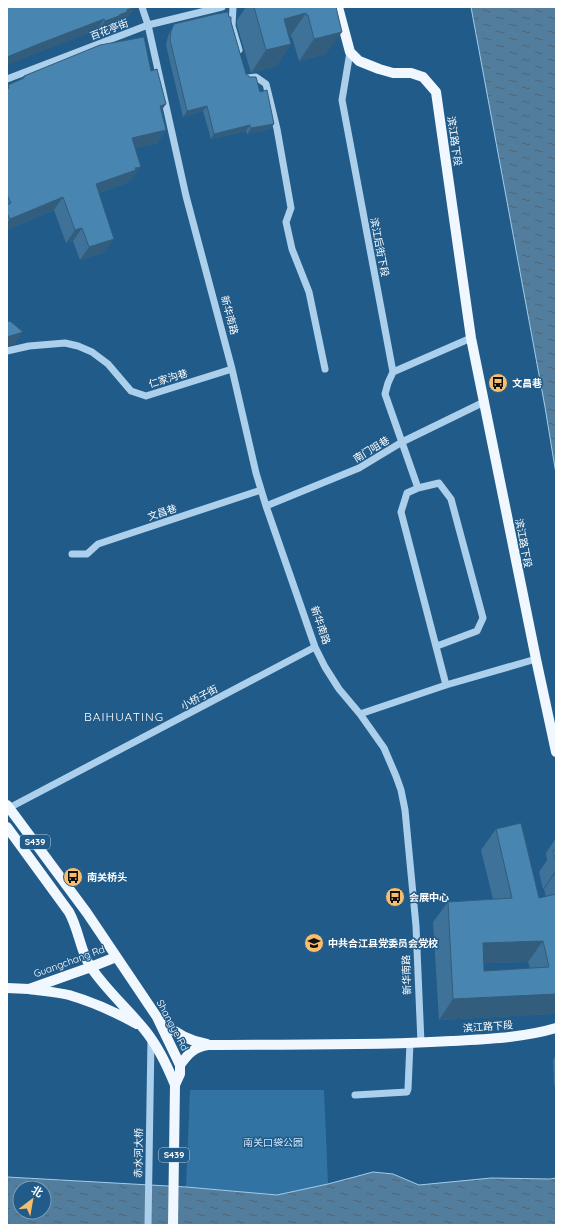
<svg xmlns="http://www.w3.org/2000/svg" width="563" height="1232" font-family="Quicksand,'Noto Sans SC',sans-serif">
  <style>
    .park { fill: #3174a4 }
    .water { fill: url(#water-ripples); stroke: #a0cdec; fill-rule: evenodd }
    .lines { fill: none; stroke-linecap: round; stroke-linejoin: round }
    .minor { stroke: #acd0eb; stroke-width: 7 }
    .major { stroke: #f0f7fe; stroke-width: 10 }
    .wall { fill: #3f7298; fill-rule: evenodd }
    .shaded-wall { fill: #335d7c }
    .building { fill: #4985b1; stroke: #335d7c; fill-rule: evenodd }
    .labels { text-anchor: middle; stroke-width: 3; stroke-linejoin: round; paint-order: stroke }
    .shield { fill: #215b89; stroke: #bccedc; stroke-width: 1 }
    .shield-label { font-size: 9px; font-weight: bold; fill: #fff }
    .street-label { font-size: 10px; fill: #fff; stroke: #215b89 }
    .poi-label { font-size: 10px; font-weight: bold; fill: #fff; stroke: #215b89; text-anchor: start }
    .park-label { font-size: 10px; fill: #d1e7f8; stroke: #215b89 }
    .quarter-label { font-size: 12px; letter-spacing: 1px; fill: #fff; stroke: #215b89 }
  </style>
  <defs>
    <pattern id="water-ripples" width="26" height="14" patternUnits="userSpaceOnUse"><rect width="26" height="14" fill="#537d9c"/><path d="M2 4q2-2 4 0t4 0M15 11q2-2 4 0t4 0" fill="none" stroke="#506474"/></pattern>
  </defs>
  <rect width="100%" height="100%" fill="#215b89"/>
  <!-- park -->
  <path class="park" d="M190 1090H324L328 1184 277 1195 186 1187Z"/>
  <!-- water -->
  <path class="water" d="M471 7H556V474L545 407Z
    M373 1172 393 1174 419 1185 491 1178 550 1179 556 1178V1225H7V1177L186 1187 277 1195 328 1184ZM20 1188H44V1212H20Z"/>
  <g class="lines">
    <!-- minor -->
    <path class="minor" d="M142 7 148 25 186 196 232 369 256 473 266 506 315 647 325 667 339 689 360 714 384 748 396 776 401 790 405 810 416 926 421 1043
      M233 7 232 26 239 50
      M350 52 342 100 393 372 388 383 385 394 418 488
      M248 78 256 77 266 84 277 129 291 208 286 222 292 249 309 292 325 369
      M7 79 148 25 222 7
      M7 351 29 346 65 343 78 346 92 352 108 364 131 391 146 396 232 369
      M393 372 471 338
      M266 506 359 468 402 442 484 402
      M72 554H87L98 544 261 490
      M437 646 477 631 483 618 451 499 439 483 418 488 407 493 401 512 446 685
      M360 714 446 685 536 659
      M7 809 315 647
      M355 1095 407 1092 408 1089 410 1043
      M148 1225 151 1039"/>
    <!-- major -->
    <path class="major" d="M338 7 350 52 359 61 379 69 393 73H411L423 77 436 92 471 338 536 659 556 752
      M7 805 87 913 157 1017 180 1065V1074L175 1085
      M7 827 69 912C79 930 80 950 90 966 106 990 127 1008 144 1029 158 1046 167 1065 175 1085L173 1225
      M7 988 29 989 91 967 116 957
      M29 989C42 991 56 992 69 995 93 1002 115 1012 137 1024
      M163 1022C176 1034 189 1041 207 1044
      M180 1065C188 1054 194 1047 208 1045 289 1044 370 1046 451 1041 486 1039 522 1038 556 1028"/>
  </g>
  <!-- wall -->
  <path class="wall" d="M7 7H135L127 18 121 20 119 23 112 26 111 27 97 32V30L28 56Z
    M246 7H336L326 54 299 61 292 37 291 38V35L289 36 291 44 276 66 251 73 237 25V20Z
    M229 17 231 22 246 74 260 92 274 124 270 129 247 134 246 131 211 139 203 111 183 117 166 45 168 36 174 24Z
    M151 71 166 130 157 143 135 148 132 179 128 181 127 183 124 184 99 193 105 252 80 260 73 241 66 243 54 210 7 230V86L8 85 21 79 24 76Z
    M496 829 539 898 546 897 544 889H543L539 872 547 860 546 853 556 838V1013L553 1014 439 1020 433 922 448 902 493 899 481 850ZM528 962 530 968 484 971V963Z
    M556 1055V1085H554L553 1060Z"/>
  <!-- shaded-wall -->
  <path class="shaded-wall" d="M135 7 127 18 121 20 119 23 112 26 111 27 97 32 105 21 119 15 127 10Z
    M306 13 291 35 269 41 284 19Z
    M104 19 97 30 7 65V57L36 45Z
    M342 32 326 54 299 61 314 39Z
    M291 44 276 66 251 73 266 50Z
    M166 104 157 117 160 106Z
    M207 106 203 111 183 117 187 111Z
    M274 124 270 129 247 134 251 128Z
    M250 125 246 131 211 139 214 134Z
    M166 130 157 143 123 151 132 138Z
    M141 167 132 179 128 181 127 183 87 197 96 184Z
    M63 197 54 210 7 230V223L10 219Z
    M82 228 73 241 66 243 75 230Z
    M114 239 105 252 80 260 89 247Z
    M23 332 15 344 7 346V337Z
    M556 870V872L544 889H543Z
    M543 941 528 962 469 964 483 943Z
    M556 994V1013L553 1014 439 1020 453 999Z"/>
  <!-- building -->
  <path class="building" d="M7 7H135L127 10V12L119 15V16L105 21 104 19 36 45 7 57Z
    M254 7H336L342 32 314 39 308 15 307 16 306 13 284 19 291 44 266 50Z
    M228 12 229 17H231V22L246 74 250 77H256L260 92 267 90 274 124 251 128 250 125 214 134 207 106 187 111 170 40 171 31 174 24 216 14Z
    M144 37 151 71 157 69 166 104 160 106 166 130 132 138 141 167 135 168 136 170 133 171 96 184 114 239 89 247 82 228 75 230 63 197 10 219 7 213V205L11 203 7 195V89L9 88 8 85 24 78V76L100 45Z
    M10 321 23 332 7 337V322Z
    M521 823 539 898 556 894V994L453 999 448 902 512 898 496 829ZM543 941 549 967 484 971 483 943Z
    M556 850V862L553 851Z"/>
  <!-- icons -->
  <defs>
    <g id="bus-disc" transform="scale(1)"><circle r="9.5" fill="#f7be6d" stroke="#215b89"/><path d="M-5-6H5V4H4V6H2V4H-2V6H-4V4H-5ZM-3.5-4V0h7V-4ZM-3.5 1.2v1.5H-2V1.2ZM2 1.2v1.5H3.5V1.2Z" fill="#111"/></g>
    <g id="school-disc" transform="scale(1)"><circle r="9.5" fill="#f7be6d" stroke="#215b89"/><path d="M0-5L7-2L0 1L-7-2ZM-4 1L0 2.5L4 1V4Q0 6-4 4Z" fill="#111"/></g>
  </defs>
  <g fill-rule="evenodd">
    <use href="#bus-disc" x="498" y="383"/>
    <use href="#bus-disc" x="73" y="877"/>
    <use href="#bus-disc" x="395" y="897"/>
    <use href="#school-disc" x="314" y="943"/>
  </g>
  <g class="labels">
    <!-- shield labels -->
    <g class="shield">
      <rect x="20" y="835" width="30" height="14" rx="3"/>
      <rect x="159" y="1148" width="30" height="14" rx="3"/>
    </g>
    <g class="shield-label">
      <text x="35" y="845">S439</text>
      <text x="174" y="1158">S439</text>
    </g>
    <!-- street labels -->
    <g class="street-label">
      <text transform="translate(109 29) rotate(-21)" y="4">百花亭街</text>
      <text transform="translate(455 141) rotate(82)" y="4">滨江路下段</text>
      <text transform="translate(380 247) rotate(79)" y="4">滨江后街下段</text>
      <text transform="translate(230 315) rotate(75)" y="4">新华南路</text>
      <text transform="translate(168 378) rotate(-17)" y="4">仁家沟巷</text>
      <text transform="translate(371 449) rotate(-31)" y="4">南门咀巷</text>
      <text transform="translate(162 512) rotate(-18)" y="4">文昌巷</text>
      <text transform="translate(524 543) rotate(79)" y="4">滨江路下段</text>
      <text transform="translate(321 625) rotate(71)" y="4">新华南路</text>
      <text transform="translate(199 697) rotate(-28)" y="4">小桥子街</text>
      <text transform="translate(69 961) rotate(-20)" y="4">Guangchang Rd</text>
      <text transform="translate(406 975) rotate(-92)" y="4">新华南路</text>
      <text transform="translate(173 1025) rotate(62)" y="4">Shangye Rd</text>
      <text transform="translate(488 1026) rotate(-4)" y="4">滨江路下段</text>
      <text transform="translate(138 1153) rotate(-89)" y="4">赤水河大桥</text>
    </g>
    <!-- poi labels -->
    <g class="poi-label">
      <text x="512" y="387">文昌巷</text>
      <text x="87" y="881">南关桥头</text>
      <text x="409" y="901">会展中心</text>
      <text x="328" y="947">中共合江县党委员会党校</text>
    </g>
    <!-- park labels -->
    <g class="park-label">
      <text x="273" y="1146">南关口袋公园</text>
    </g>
    <!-- quarter labels -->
    <g class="quarter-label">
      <text x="124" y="721">BAIHUATING</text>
    </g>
  </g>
  <!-- border -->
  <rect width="563" height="1232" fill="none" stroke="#ffffff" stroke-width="16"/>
  <!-- north arrow -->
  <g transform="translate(32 1200) rotate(31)"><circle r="19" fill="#215b89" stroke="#7a9db8"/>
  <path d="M0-3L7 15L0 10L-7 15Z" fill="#f7be6d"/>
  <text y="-6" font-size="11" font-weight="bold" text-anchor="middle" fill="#ffffff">北</text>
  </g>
</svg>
